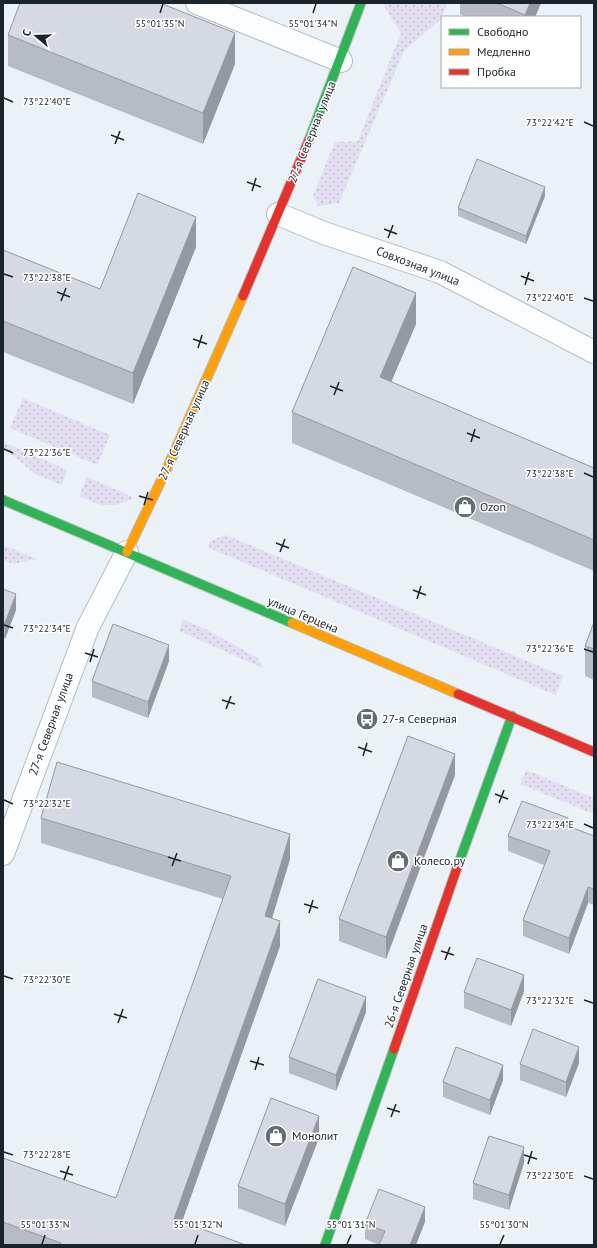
<svg xmlns="http://www.w3.org/2000/svg" width="597" height="1248" font-family="'PT Sans',sans-serif">
  <style>
    .grass { fill: url(#grass-dots) }
    .lines { fill: none; stroke-linecap: round; stroke-linejoin: round }
    .street-casing { stroke: #b6bec4; stroke-width: 24 }
    .fast-casing { stroke: #b6bec4; stroke-width: 11 }
    .slow-casing { stroke: #b6bec4; stroke-width: 11 }
    .jam-casing { stroke: #b6bec4; stroke-width: 11 }
    .street { stroke: #fcfdfe; stroke-width: 22 }
    .fast { stroke: #30b455; stroke-width: 9 }
    .slow { stroke: #ff9f0a; stroke-width: 9 }
    .jam { stroke: #e5322d; stroke-width: 9 }
    .wall { fill: #b6bbc4 }
    .shaded-wall { fill: #9498a0 }
    .building { fill: #d4d9e4; stroke: #9498a0 }
    .ticks { fill: none; stroke: #19242c; stroke-width: 1.5 }
    .labels { text-anchor: middle; stroke-width: 3; stroke-linejoin: round; paint-order: stroke }
    .street-label { font-size: 12px; fill: #19242c; stroke: #fff }
    .poi-label { font-size: 12px; fill: #19242c; stroke: #fff; text-anchor: start }
    .ticks-label { font-size: 10px; text-anchor: middle; fill: #19242c; stroke: #fff; stroke-width: 3; stroke-linejoin: round; paint-order: stroke }
  </style>
  <defs>
    <pattern id="grass-dots" width="8" height="8" patternUnits="userSpaceOnUse"><rect width="8" height="8" fill="#e3def0"/><path d="M2 2h.1M6 6h.1" fill="none" stroke="#c2bece" stroke-width="1.8" stroke-linecap="round"/></pattern>
  </defs>
  <rect width="100%" height="100%" fill="#ebf2f7"/>
  <!-- grass -->
  <path class="grass" d="M382 3H447L441 19 404 51 339 203 318 206 313 196 335 142 358 141 401 33Z
    M23 398 110 435 97 465 10 428Z
    M3 442 67 470 62 485 35 474 3 447Z
    M87 477 135 498 116 505H101L79 496Z
    M226 535 563 676 556 695 207 547 212 540Z
    M3 545 37 559 14 564 3 560Z
    M183 619 211 632 258 658 263 668 179 631Z
    M526 770 594 798V814L520 784Z"/>
  <g class="lines">
    <!-- street casing -->
    <g class="street-casing">
      <path id="street" d="M197 3 341 61
        M278 214 324 233 440 272 594 352
        M3 854 88 627 127 552"/>
    </g>
    <!-- fast casing -->
    <g class="fast-casing">
      <path id="fast" d="M309 140 361 3
        M3 500 292 623
        M458 865 512 716
        M325 1245 394 1049"/>
    </g>
    <!-- slow casing -->
    <g class="slow-casing">
      <path id="slow" d="M127 552 169 464 243 296
        M292 623 458 694"/>
    </g>
    <!-- jam casing -->
    <g class="jam-casing">
      <path id="jam" d="M243 296 309 140
        M458 694 594 752
        M394 1049 458 865"/>
    </g>
    <!-- street -->
    <use href="#street" class="street"/>
    <!-- fast -->
    <use href="#fast" class="fast"/>
    <!-- slow -->
    <use href="#slow" class="slow"/>
    <!-- jam -->
    <use href="#jam" class="jam"/>
  </g>
  <!-- wall -->
  <path class="wall" d="M460 3H541L535 17H467L460 14Z
    M8 35 235 64 203 144 8 66Z
    M545 196 526 244 458 216V208Z
    M196 247 133 404 3 352V250L100 289Z
    M594 268V293H593V271Z
    M416 324 391 382 594 468V571L292 443V412Z
    M3 589 16 610 5 639 3 638Z
    M594 622V680L585 676V646Z
    M169 661 148 718 92 697V681Z
    M455 775 386 959 339 941V919Z
    M41 818 290 859 272 918 280 946 182 1222 246 1245H3V1158L116 1198 223 899 41 843Z
    M568 826 594 836V905L588 903 569 954 523 936V920L544 865 508 851V836Z
    M524 991 511 1026 464 1008V992Z
    M366 1012 336 1091 289 1073V1057Z
    M579 1063 566 1097 520 1080V1064Z
    M503 1080 490 1115 443 1097V1082Z
    M319 1138 285 1226 238 1208V1186Z
    M524 1163 509 1210 473 1199V1183Z
    M425 1222 379 1245 365 1239V1224Z"/>
  <!-- shaded-wall -->
  <path class="shaded-wall" d="M530 3H541L535 17H525V15Z
    M235 33V64L203 144V113Z
    M545 187V196L526 244V236Z
    M196 217V247L133 404V373Z
    M416 293V324L380 408V377Z
    M16 594V610L5 639V623Z
    M169 645V661L148 718V702Z
    M455 754V775L386 959V937Z
    M568 818V834L565 825Z
    M290 834V859L265 941V916Z
    M588 887V903L569 954V938Z
    M280 921V946L174 1244V1219Z
    M524 975V991L511 1026V1010Z
    M366 997V1012L336 1091V1075Z
    M579 1047V1063L566 1097V1082Z
    M503 1065V1080L490 1115V1100Z
    M319 1116V1138L285 1226V1204Z
    M524 1147V1163L509 1210V1195Z
    M425 1207V1222L416 1245H410Z"/>
  <!-- building -->
  <path class="building" d="M20 3H160L235 33 203 113 8 35Z
    M497 3H530L525 15Z
    M477 159 545 187 526 236 458 208Z
    M138 193 196 217 133 373 3 321V250L100 289Z
    M353 267 416 293 380 377 594 468V540L292 412Z
    M3 589 16 594 5 623 3 622Z
    M594 622V649L585 646Z
    M113 624 169 645 148 702 92 681Z
    M408 736 455 754 386 937 339 919Z
    M57 762 290 834 265 916 280 921 174 1219 246 1245H60L61 1243 3 1222V1158L116 1198 231 876 41 818Z
    M522 801 568 818 565 825 594 836V889L588 887 569 938 523 920 550 851 508 836Z
    M477 958 524 975 511 1010 464 992Z
    M318 979 366 997 336 1075 289 1057Z
    M533 1029 579 1047 566 1082 520 1064Z
    M456 1047 503 1065 490 1100 443 1082Z
    M271 1098 319 1116 285 1204 238 1186Z
    M489 1136 524 1147 509 1195 473 1183Z
    M379 1189 425 1207 410 1245H379L385 1231 365 1224Z"/>
  <!-- ticks -->
  <path class="ticks" d="M160 13 163 4M313 13 316 4M4 98 13 102M584 122 593 126M111 135 124 140M115 144 120 131M247 182 261 187M252 191 256 178M384 229 397 234M388 238 393 225M4 274 13 277M521 276 534 281M525 285 529 272M57 292 70 297M584 298 593 301M61 301 66 288M193 339 207 344M198 348 202 335M330 386 343 391M334 395 339 382M467 433 480 438M471 442 475 429M4 449 13 453M584 473 593 477M139 496 153 500M144 505 148 492M276 543 289 548M280 552 285 539M413 590 426 595M417 599 421 586M4 625 13 628M584 649 593 652M85 653 98 657M90 662 94 649M222 700 235 704M226 709 231 696M358 747 372 752M363 756 367 743M495 794 508 799M4 800 13 804M499 803 504 790M584 824 593 828M168 857 181 861M172 866 177 853M304 904 318 908M309 913 313 900M441 951 454 955M445 960 450 947M4 976 13 979M584 1000 593 1003M114 1014 127 1018M118 1023 123 1009M250 1061 264 1065M255 1070 259 1057M387 1108 400 1112M391 1117 396 1104M4 1152 13 1155M524 1155 537 1159M528 1164 532 1151M60 1171 73 1175M584 1176 593 1179M64 1180 69 1166M42 1244 45 1235M195 1244 198 1235M347 1244 351 1235M500 1244 504 1235"/>
  <!-- icons -->
  <defs>
    <g id="shop-disc" transform="scale(1.15)"><circle r="9.5" fill="#626c73" stroke="#fff"/><path d="M-5-2.5h2.3a2.7 3.5 0 0 1 5.4 0H5L5.5 6h-11ZM-1.5-2.5h3a1.5 2.3 0 0 0-3 0Z" fill="#fff"/></g>
    <g id="bus-disc" transform="scale(1.15)"><circle r="9.5" fill="#626c73" stroke="#fff"/><path d="M-5-6H5V4H4V6H2V4H-2V6H-4V4H-5ZM-3.5-4V0h7V-4ZM-3.5 1.2v1.5H-2V1.2ZM2 1.2v1.5H3.5V1.2Z" fill="#fff"/></g>
  </defs>
  <g fill-rule="evenodd">
    <use href="#shop-disc" x="465" y="507"/>
    <use href="#bus-disc" x="367" y="719"/>
    <use href="#shop-disc" x="398" y="861"/>
    <use href="#shop-disc" x="276" y="1136"/>
  </g>
  <g class="labels">
    <!-- street labels -->
    <g class="street-label">
      <text transform="translate(312 132) rotate(-68)" y="4">27-я Северная улица</text>
      <text transform="translate(418 266) rotate(21)" y="4">Совхозная улица</text>
      <text transform="translate(184 430) rotate(-66)" y="4">27-я Северная улица</text>
      <text transform="translate(303 615) rotate(23)" y="4">улица Герцена</text>
      <text transform="translate(51 724) rotate(-70)" y="4">27-я Северная улица</text>
      <text transform="translate(406 976) rotate(-71)" y="4">26-я Северная улица</text>
    </g>
    <!-- poi labels -->
    <g class="poi-label">
      <text x="480" y="511">Ozon</text>
      <text x="382" y="723">27-я Северная</text>
      <text x="414" y="865">Колесо.ру</text>
      <text x="292" y="1140">Монолит</text>
    </g>
  </g>
  <g class="ticks-label">
    <text x="160" y="27">55°01'35"N</text>
    <text x="313" y="27">55°01'34"N</text>
    <text x="47" y="105">73°22'40"E</text>
    <text x="550" y="126">73°22'42"E</text>
    <text x="47" y="281">73°22'38"E</text>
    <text x="550" y="301">73°22'40"E</text>
    <text x="47" y="456">73°22'36"E</text>
    <text x="550" y="477">73°22'38"E</text>
    <text x="47" y="632">73°22'34"E</text>
    <text x="550" y="652">73°22'36"E</text>
    <text x="47" y="807">73°22'32"E</text>
    <text x="550" y="828">73°22'34"E</text>
    <text x="47" y="983">73°22'30"E</text>
    <text x="550" y="1004">73°22'32"E</text>
    <text x="47" y="1158">73°22'28"E</text>
    <text x="550" y="1179">73°22'30"E</text>
    <text x="45" y="1228">55°01'33"N</text>
    <text x="198" y="1228">55°01'32"N</text>
    <text x="351" y="1228">55°01'31"N</text>
    <text x="504" y="1228">55°01'30"N</text>
  </g>
  <!-- border -->
  <rect width="597" height="1248" fill="none" stroke="#19242c" stroke-width="8"/>
  <!-- legend -->
  <rect x="441" y="16" width="140" height="72" fill="#ffffff" stroke="#a3a7ab"/>
  <rect x="449" y="29" width="20" height="6" fill="#30b455" stroke="#a3a7ab"/>
  <text x="477" y="36" font-size="12" fill="#19242c">Свободно</text>
  <rect x="449" y="49" width="20" height="6" fill="#ff9f0a" stroke="#a3a7ab"/>
  <text x="477" y="56" font-size="12" fill="#19242c">Медленно</text>
  <rect x="449" y="69" width="20" height="6" fill="#e5322d" stroke="#a3a7ab"/>
  <text x="477" y="76" font-size="12" fill="#19242c">Пробка</text>
  <!-- north arrow -->
  <g transform="translate(36 36) rotate(289)" stroke="#ffffff" stroke-width="3" paint-order="stroke">
  <path d="M0-3L7 15L0 10L-7 15Z" fill="#19242c"/>
  <text y="-6" font-size="11" font-weight="bold" text-anchor="middle" fill="#19242c">С</text>
  </g>
</svg>
